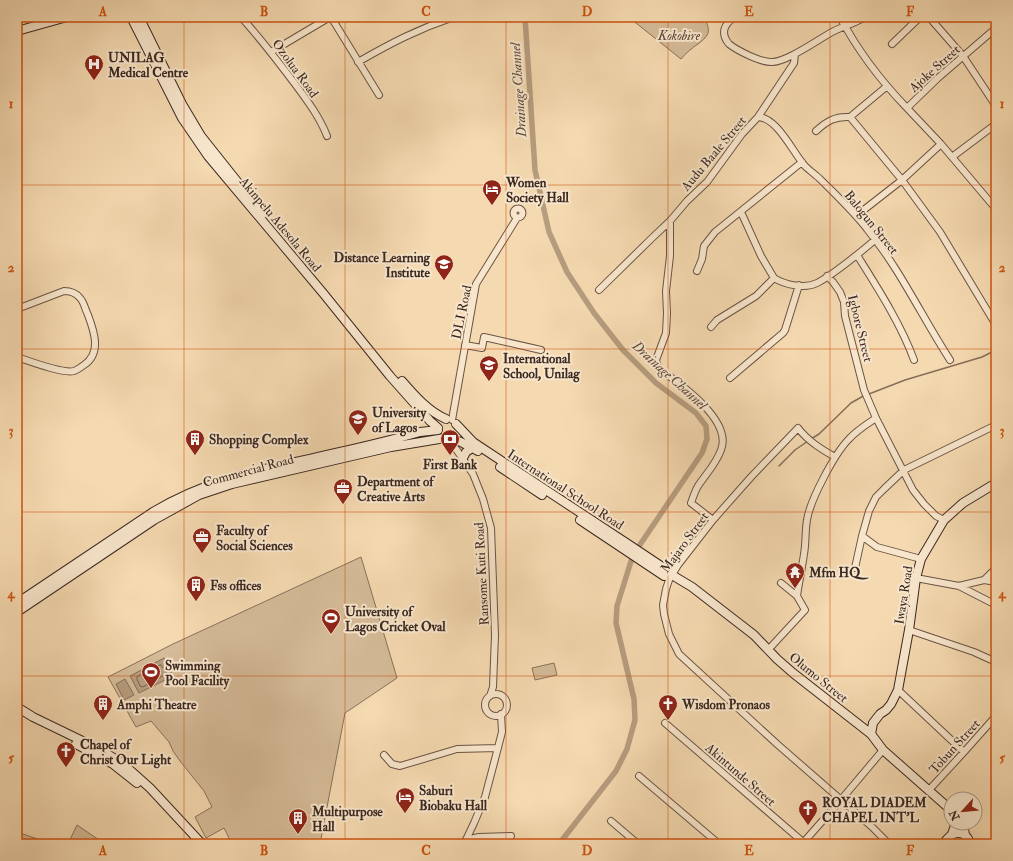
<svg xmlns="http://www.w3.org/2000/svg" width="1013" height="861" font-family="'IM FELL Double Pica',serif">
  <style>
    .green { fill: #d5bb98; stroke: #88725c }
    .water { fill: #b69d7f; stroke: #856e59 }
    .lines { fill: none; stroke-linecap: round; stroke-linejoin: round }
    .shore { stroke: #786250; stroke-width: 1 }
    .stream { stroke: #856e59; stroke-width: 1.5 }
    .canal { stroke: #b69d7f; stroke-width: 5.5 }
    .street-casing { stroke: #6a5445; stroke-width: 8 }
    .secondary-casing { stroke: #3b2821; stroke-width: 10 }
    .street { stroke: #f8e6cc; stroke-width: 6 }
    .secondary { stroke: #f8e6cc; stroke-width: 8 }
    .grid { fill: none; stroke: #ce520f; stroke-width: 1; stroke-opacity: 0.55 }
    .labels { text-anchor: middle; stroke-width: 4; stroke-linejoin: round; paint-order: stroke }
    .park-label { font-size: 13px; font-style: italic; fill: #5a4539; stroke: #f8e6cc }
    .poi-label { font-size: 13px; font-weight: bold; fill: #3b2821; stroke: #f8e6cc; text-anchor: start }
    .street-label { font-size: 13px; fill: #3b2821; stroke: #f8e6cc }
    .water-label { font-size: 14px; font-style: italic; fill: #604b3d; stroke: #f8e6cc }
    .neatline { fill: none; stroke: #ce520f; stroke-width: 1.5 }
    .grid-label { font-size: 13px; text-anchor: middle; font-weight: bold; fill: #ce520f }
  </style>
  <rect width="100%" height="100%" fill="#f5d9b0"/>
  <filter id="stains"><feTurbulence type="fractalNoise" baseFrequency=".005" numOctaves="4"/><feColorMatrix values="0 0 0 0 .2 0 0 0 0 .09 0 0 0 0 .02 0 0 0 .5 -.17"/></filter>
  <radialGradient id="worn" r=".72"><stop offset=".6" stop-color="#630" stop-opacity="0"/><stop offset="1" stop-color="#630" stop-opacity=".3"/></radialGradient>
  <!-- green -->
  <path class="green" d="M620 17H704C711 31 710 35 698 44 692 48 686 53 681 59L631 19Z
    M361 557 397 678 345 713 320 844H232L224 828 206 838 195 817 212 807 204 791 180 761 173 751 169 742 151 721 136 727 108 677 173 644Z
    M554 663 557 675 535 680 532 668Z
    M77 825 105 844H68Z
    M17 832 52 844H17Z"/>
  <!-- water -->
  <path class="water" d="M164 658 173 676 139 693 130 676Z
    M125 679 134 695 124 700 116 684Z"/>
  <g class="lines">
    <!-- shore -->
    <path class="shore" d="M161 665 166 672V674L143 687 140 686 137 679V677Z"/>
    <!-- stream -->
    <path class="stream" d="M869 394 905 380 982 357 996 350
      M811 439 819 434 851 403 865 395
      M779 466 795 450 808 441"/>
    <!-- canal -->
    <path class="canal" d="M525 17 535 170 549 232 567 272 594 313 623 350 656 383 696 413 706 426 707 439 702 453 633 555 617 606 616 623 634 699 635 720 627 749 616 771 559 844"/>
    <!-- street casing -->
    <g class="street-casing">
      <path id="street" d="M241 17C262 40 280 64 298 88 309 103 320 118 327 136
        M331 17 379 95
        M735 17C724 24 720 33 729 44 738 51 760 62 771 62 786 63 820 38 834 31 844 26 856 23 865 17
        M840 17C858 51 880 80 907 108
        M929 17 963 56 996 106
        M892 44 920 17
        M271 52 330 17
        M358 62C391 43 418 29 454 17
        M886 87 850 117 902 180 941 144 996 209
        M758 117C778 118 793 153 805 166 810 171 816 175 821 180 837 196 853 211 867 229 900 269 922 317 950 360
        M816 131C827 121 835 116 850 117
        M941 144 907 108 938 78 996 28
        M952 157 996 124
        M513.5 213a4.5 4.5 0 1 1 9 0a4.5 4.5 0 1 1-9 0Z
        M741 212 761 256 774 278C785 285 805 289 817 283 835 274 859 253 875 240
        M856 216 902 180 940 232 996 325
        M670 221V256L666 291 667 313 666 333 656 360 658 368C679 383 733 420 721 450 716 464 706 474 698 486 695 491 693 497 691 503L713 520
        M857 255C877 287 901 324 914 360
        M697 271 702 259 704 246 715 232 802 162
        M827 276 833 282 840 292 844 302 845 316 864 390 876 418 913 490 924 504 936 516 944 520
        M599 290 652 238 670 221 687 201 707 182 742 134 758 117 794 63 795 54
        M17 309 64 291C70 291 76 293 80 298 84 302 85 309 88 315 94 331 102 353 84 365 81 367 77 370 74 371 63 374 29 361 17 357
        M711 327 717 320 756 296 774 278
        M465 345 482 348 484 337 541 350
        M730 378 783 333 785 330 799 285
        M452 420 476 284 517 218
        M446 438 456 449 473 474 483 499 491 528 495 635 493 687 490 696
        M835 457C821 449 808 441 798 428L751 477 713 520 678 565 669 580 666 589 663 605 664 614 669 634 679 654 777 744 871 826 889 844
        M862 536 877 547 921 559
        M855 568 862 536 869 511 876 497 884 489 904 470 996 425
        M916 578 959 586 984 580 996 582
        M984 580 996 568
        M959 586 996 605
        M797 596C799 582 802 568 804 554 806 543 805 531 807 520 810 500 835 453 849 439 856 431 867 424 876 418
        M909 630 974 652 996 662
        M768 650 805 610 797 596 781 583
        M898 690 964 752
        M485 705a11 11 0 1 1 22 0a11 11 0 1 1-22 0Z
        M665 723 803 842
        M384 755 392 764 400 766 457 749 498 748
        M639 776 719 844
        M929 790 964 752 996 716
        M611 821 638 844
        M466 840 479 837 511 836
        M464 844 474 823 485 797 494 763 502 732 501 714
        M802 844 840 801 883 750"/>
    </g>
    <!-- secondary casing -->
    <g class="secondary-casing">
      <path id="secondary" d="M131 17 182 118 208 156 323 293 390 376 430 421 438 428
        M139 17 182 104 201 136 263 214
        M17 31 67 17
        M402 381C415 396 428 411 446 419
        M456 424 473 442 482 448 631 546 667 570 672 575 692 587 754 635 777 659 793 673 871 734 883 750 951 810
        M449 438 461 442 478 451
        M463 458 466 452 472 448
        M500 467 542 495
        M580 520 664 576 672 575
        M17 603 153 512C203 482 249 472 305 460 343 451 382 443 420 432L438 430
        M17 612 154 520 199 495 232 484 391 447 445 438
        M17 707 33 717 97 748 122 763 150 788 202 844
        M871 734 873 723 880 714 886 710 891 704 898 690 909 630 916 578 921 559 944 520 963 503 996 483
        M76 744 113 764 137 783
        M963 823 965 835
        M952 834 956 823
        M944 844C950 831 966 828 970 844"/>
    </g>
    <!-- street -->
    <use href="#street" class="street"/>
    <!-- secondary -->
    <use href="#secondary" class="secondary"/>
  </g>
  <!-- grid -->
  <path class="grid" d="M184 17V844M345 17V844M506 17V844M668 17V844M830 17V844M17 185H996M17 349H996M17 512H996M17 676H996"/>
  <!-- icons -->
  <defs>
    <g id="hospital-pin" transform="scale(1)"><path d="M0 17L-7.5 6A9.5 9.5 0 1 1 7.5 6Z" fill="#8f2418" stroke="#f8e6cc"/><path d="M-5-5h3v3.5h4V-5h3V5h-3V1.5h-4V5h-3Z" fill="#fff"/></g>
    <g id="hotel-pin" transform="scale(1)"><path d="M0 17L-7.5 6A9.5 9.5 0 1 1 7.5 6Z" fill="#8f2418" stroke="#f8e6cc"/><path d="M-6-4.5h1.5V1H6V5H4.5V3h-9V5H-6ZM-4 0a1.8 1.8 0 1 1 3.6 0ZM.5 0V-2.5h3Q6-2.5 6 0Z" fill="#fff"/></g>
    <g id="school-pin" transform="scale(1)"><path d="M0 17L-7.5 6A9.5 9.5 0 1 1 7.5 6Z" fill="#8f2418" stroke="#f8e6cc"/><path d="M0-5L7-2L0 1L-7-2ZM-4 1L0 2.5L4 1V4Q0 6-4 4Z" fill="#fff"/></g>
    <g id="university-pin" transform="scale(1)"><path d="M0 17L-7.5 6A9.5 9.5 0 1 1 7.5 6Z" fill="#8f2418" stroke="#f8e6cc"/><path d="M0-5L7-2L0 1L-7-2ZM-4 1L0 2.5L4 1V4Q0 6-4 4Z" fill="#fff"/></g>
    <g id="building-pin" transform="scale(1)"><path d="M0 17L-7.5 6A9.5 9.5 0 1 1 7.5 6Z" fill="#8f2418" stroke="#f8e6cc"/><path d="M-4-6H4V6H1V3H-1V6H-4ZM-2.5-4.3h1.7v1.8h-1.7ZM.8-4.3h1.7v1.8H.8ZM-2.5-1h1.7V.8h-1.7ZM.8-1h1.7V.8H.8Z" fill="#fff"/></g>
    <g id="bank-pin" transform="scale(1)"><path d="M0 17L-7.5 6A9.5 9.5 0 1 1 7.5 6Z" fill="#8f2418" stroke="#f8e6cc"/><path d="M-6-4H6V4H-6ZM0-2.3a2.3 2.3 0 1 0 0 4.6a2.3 2.3 0 1 0 0-4.6Z" fill="#fff"/></g>
    <g id="office-pin" transform="scale(1)"><path d="M0 17L-7.5 6A9.5 9.5 0 1 1 7.5 6Z" fill="#8f2418" stroke="#f8e6cc"/><path d="M-6-3h4V-5.5h4V-3h4V5H-6ZM-1-4.5V-3h2v-1.5ZM-6 0V1H6V0Z" fill="#fff"/></g>
    <g id="temple-pin" transform="scale(1)"><path d="M0 17L-7.5 6A9.5 9.5 0 1 1 7.5 6Z" fill="#8f2418" stroke="#f8e6cc"/><path d="M0-6L5-2H3V0L6.5 2.5H4V6H1.5V3h-3V6H-4V2.5H-6.5L-3 0V-2H-5Z" fill="#fff"/></g>
    <g id="stadium-pin" transform="scale(1)"><path d="M0 17L-7.5 6A9.5 9.5 0 1 1 7.5 6Z" fill="#8f2418" stroke="#f8e6cc"/><path d="M0-5a6.5 5 0 1 0 0 10a6.5 5 0 1 0 0-10ZM-3.5-1.8h7v3.6h-7Z" fill="#fff"/></g>
    <g id="church-pin" transform="scale(1)"><path d="M0 17L-7.5 6A9.5 9.5 0 1 1 7.5 6Z" fill="#8f2418" stroke="#f8e6cc"/><path d="M-1.2-6h2.4v3.5h3.3v2.4h-3.3V6h-2.4V-.1h-3.3v-2.4h3.3Z" fill="#fff"/></g>
  </defs>
  <g fill-rule="evenodd">
    <use href="#hospital-pin" x="94" y="64"/>
    <use href="#hotel-pin" x="492" y="189"/>
    <use href="#school-pin" x="444" y="264"/>
    <use href="#school-pin" x="489" y="365"/>
    <use href="#university-pin" x="358" y="419"/>
    <use href="#building-pin" x="195" y="439"/>
    <use href="#bank-pin" x="450" y="439"/>
    <use href="#office-pin" x="343" y="488"/>
    <use href="#office-pin" x="202" y="537"/>
    <use href="#temple-pin" x="795" y="572"/>
    <use href="#building-pin" x="196" y="585"/>
    <use href="#stadium-pin" x="331" y="618"/>
    <use href="#stadium-pin" x="151" y="672"/>
    <use href="#building-pin" x="103" y="704"/>
    <use href="#church-pin" x="668" y="704"/>
    <use href="#church-pin" x="66" y="751"/>
    <use href="#hotel-pin" x="405" y="797"/>
    <use href="#church-pin" x="808" y="809"/>
    <use href="#building-pin" x="298" y="818"/>
  </g>
  <g class="labels">
    <!-- park labels -->
    <g class="park-label">
      <text x="679" y="40">Kokobire</text>
    </g>
    <!-- poi labels -->
    <g class="poi-label">
      <text x="108" y="62">UNILAG<tspan x="108" dy="15">Medical Centre</tspan></text>
      <text x="506" y="187">Women<tspan x="506" dy="15">Society Hall</tspan></text>
      <text x="430" y="262" text-anchor="end">Distance Learning<tspan x="430" dy="15">Institute</tspan></text>
      <text x="503" y="363">International<tspan x="503" dy="15">School, Unilag</tspan></text>
      <text x="372" y="417">University<tspan x="372" dy="15">of Lagos</tspan></text>
      <text x="209" y="444">Shopping Complex</text>
      <text x="450" y="469" text-anchor="middle">First Bank</text>
      <text x="357" y="486">Department of<tspan x="357" dy="15">Creative Arts</tspan></text>
      <text x="216" y="535">Faculty of<tspan x="216" dy="15">Social Sciences</tspan></text>
      <text x="809" y="577">Mfm HQ</text>
      <text x="210" y="590">Fss offices</text>
      <text x="345" y="616">University of<tspan x="345" dy="15">Lagos Cricket Oval</tspan></text>
      <text x="165" y="670">Swimming<tspan x="165" dy="15">Pool Facility</tspan></text>
      <text x="117" y="709">Amphi Theatre</text>
      <text x="682" y="709">Wisdom Pronaos</text>
      <text x="80" y="749">Chapel of<tspan x="80" dy="15">Christ Our Light</tspan></text>
      <text x="419" y="795">Saburi<tspan x="419" dy="15">Biobaku Hall</tspan></text>
      <text x="822" y="807">ROYAL DIADEM<tspan x="822" dy="15">CHAPEL INT'L</tspan></text>
      <text x="312" y="816">Multipurpose<tspan x="312" dy="15">Hall</tspan></text>
    </g>
    <!-- street labels -->
    <g class="street-label">
      <text transform="translate(296 68) rotate(54)" y="5">Ozolua Road</text>
      <text transform="translate(934 68) rotate(-42)" y="5">Ajoke Street</text>
      <text transform="translate(713 153) rotate(-50)" y="5">Audu Baale Street</text>
      <text transform="translate(872 222) rotate(51)" y="5">Balogun Street</text>
      <text transform="translate(281 224) rotate(50)" y="5">Akinpelu Adesola Road</text>
      <text transform="translate(461 312) rotate(-78)" y="5">DLI Road</text>
      <text transform="translate(861 328) rotate(76)" y="5">Igbore Street</text>
      <text transform="translate(248 470) rotate(-15)" y="5">Commercial Road</text>
      <text transform="translate(566 489) rotate(33)" y="5">International School Road</text>
      <text transform="translate(684 542) rotate(-54)" y="5">Majaro Street</text>
      <text transform="translate(481 574) rotate(-93)" y="5">Ransome Kuti Road</text>
      <text transform="translate(903 595) rotate(-81)" y="5">Iwaya Road</text>
      <text transform="translate(819 677) rotate(39)" y="5">Olumo Street</text>
      <text transform="translate(954 746) rotate(-48)" y="5">Tobun Street</text>
      <text transform="translate(741 774) rotate(41)" y="5">Akintunde Street</text>
    </g>
    <!-- water labels -->
    <g class="water-label">
      <text transform="translate(518 90) rotate(-94)" y="5">Drainage Channel</text>
      <text transform="translate(670 375) rotate(42)" y="5">Drainage Channel</text>
    </g>
  </g>
  <!-- margin -->
  <rect width="1013" height="861" fill="none" stroke="#f5d9b0" stroke-width="44"/>
  <!-- north arrow -->
  <g transform="translate(963 811) rotate(243)"><circle r="19" fill="#f8e6cc" stroke="#ac9a88"/>
  <path d="M0-3L7 15L0 10L-7 15Z" fill="#8f2418"/>
  <text y="-6" font-size="11" font-weight="bold" text-anchor="middle" fill="#3b2821">N</text>
  </g>
  <rect x="22" y="22" width="969" height="817" class="neatline"/>
  <g class="grid-label">
    <text x="103" y="16">A</text>
    <text x="264" y="16">B</text>
    <text x="426" y="16">C</text>
    <text x="587" y="16">D</text>
    <text x="749" y="16">E</text>
    <text x="910" y="16">F</text>
    <text x="11" y="108">1</text>
    <text x="1002" y="108">1</text>
    <text x="11" y="272">2</text>
    <text x="1002" y="272">2</text>
    <text x="11" y="435">3</text>
    <text x="1002" y="435">3</text>
    <text x="11" y="598">4</text>
    <text x="1002" y="598">4</text>
    <text x="11" y="762">5</text>
    <text x="1002" y="762">5</text>
    <text x="103" y="855">A</text>
    <text x="264" y="855">B</text>
    <text x="426" y="855">C</text>
    <text x="587" y="855">D</text>
    <text x="749" y="855">E</text>
    <text x="910" y="855">F</text>
  </g>
  <rect width="100%" height="100%" filter="url(#stains)"/>
  <rect width="100%" height="100%" fill="url(#worn)"/>
</svg>
